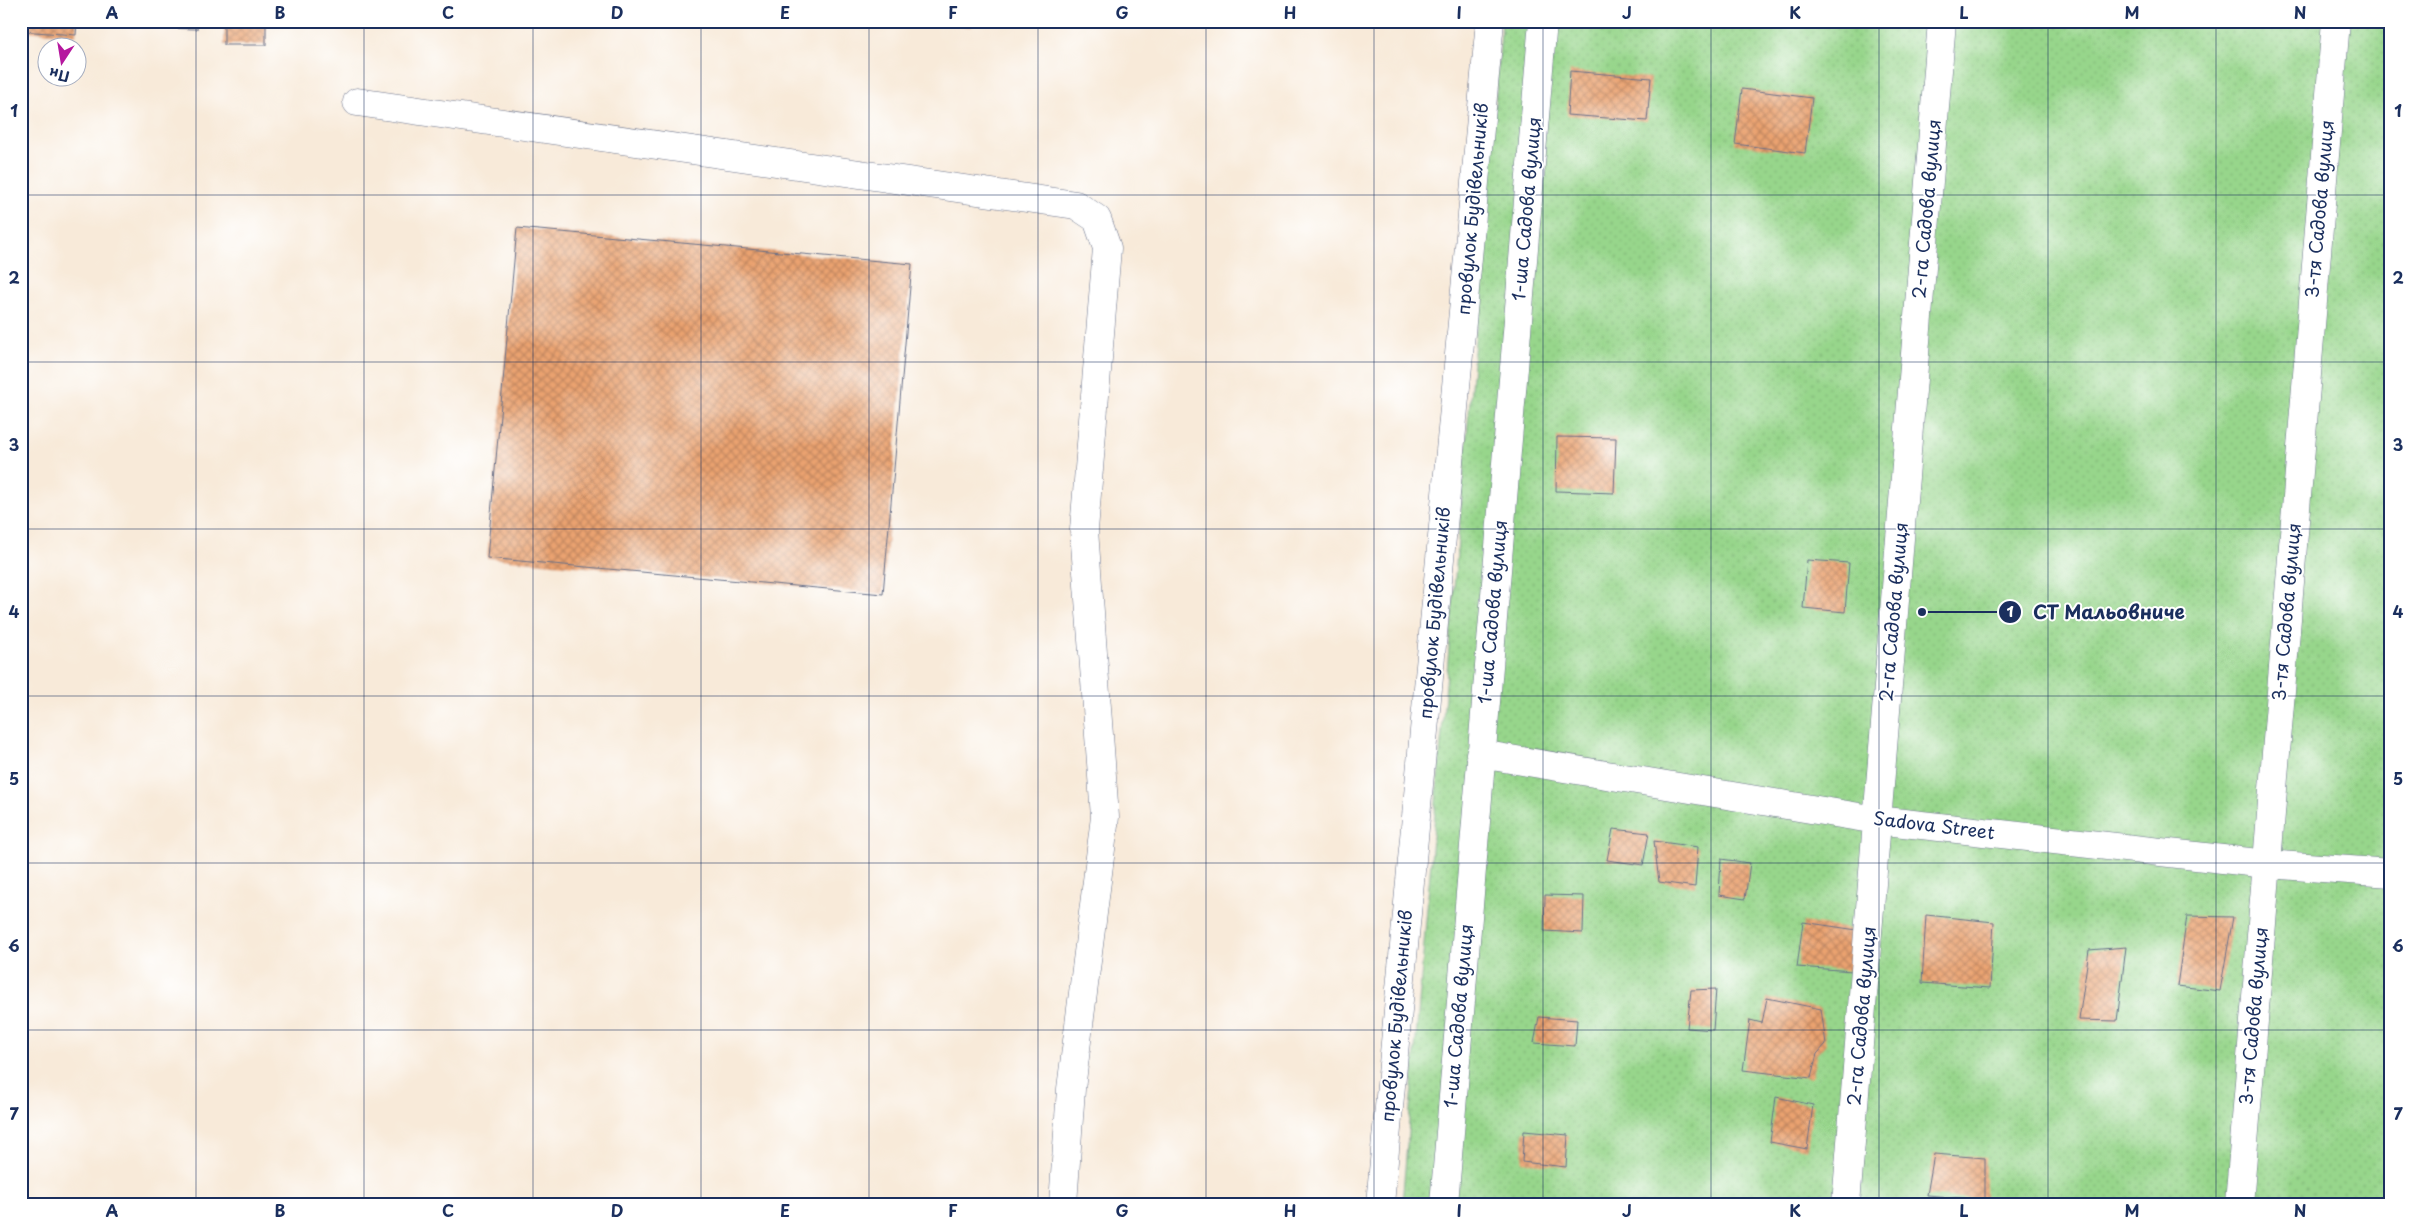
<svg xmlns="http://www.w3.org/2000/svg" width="2412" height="1225" font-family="'Playpen Sans',sans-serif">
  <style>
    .garden { fill: url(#garden-dots); stroke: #598274 }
    .building { fill: url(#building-cross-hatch) }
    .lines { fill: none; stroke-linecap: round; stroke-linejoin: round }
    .minor-casing { stroke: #687089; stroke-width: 29 }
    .minor { stroke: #fff; stroke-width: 28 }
    .grid { fill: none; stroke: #1b2f5e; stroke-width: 1; stroke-opacity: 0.55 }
    .labels { text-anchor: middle; stroke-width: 4; stroke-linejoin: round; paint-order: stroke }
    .street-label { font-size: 18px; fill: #1b2f5e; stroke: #fff }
    .leader { fill: none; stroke: #1b2f5e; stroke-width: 2 }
    .callout-dot { fill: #1b2f5e; stroke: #fff; stroke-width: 2 }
    .mark-label { font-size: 15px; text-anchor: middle; font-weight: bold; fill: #fff }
    .callout-label { font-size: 19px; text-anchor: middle; font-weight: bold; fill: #1b2f5e; stroke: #fff; stroke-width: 4; stroke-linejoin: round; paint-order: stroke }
    .neatline { fill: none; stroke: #1b2f5e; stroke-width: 2 }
    .grid-label { font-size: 16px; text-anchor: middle; font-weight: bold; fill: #1b2f5e }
  </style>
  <defs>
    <pattern id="garden-dots" width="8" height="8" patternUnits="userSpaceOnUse" patternTransform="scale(1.25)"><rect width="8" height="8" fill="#97d68b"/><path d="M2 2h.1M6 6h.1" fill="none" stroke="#82b87a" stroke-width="1.8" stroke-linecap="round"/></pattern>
    <pattern id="building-cross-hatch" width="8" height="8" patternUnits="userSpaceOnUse" patternTransform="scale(1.25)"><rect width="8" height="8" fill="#eaa270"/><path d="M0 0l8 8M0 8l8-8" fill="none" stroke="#bd845f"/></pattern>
  </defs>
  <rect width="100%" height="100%" fill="#fff"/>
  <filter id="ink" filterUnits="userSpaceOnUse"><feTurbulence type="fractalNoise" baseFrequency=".02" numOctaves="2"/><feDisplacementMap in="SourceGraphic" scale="10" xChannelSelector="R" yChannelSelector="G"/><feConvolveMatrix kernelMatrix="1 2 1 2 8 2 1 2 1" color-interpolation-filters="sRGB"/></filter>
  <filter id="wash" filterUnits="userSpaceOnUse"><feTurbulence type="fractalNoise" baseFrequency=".0096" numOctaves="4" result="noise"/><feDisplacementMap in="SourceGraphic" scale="20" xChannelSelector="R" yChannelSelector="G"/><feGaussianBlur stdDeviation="1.12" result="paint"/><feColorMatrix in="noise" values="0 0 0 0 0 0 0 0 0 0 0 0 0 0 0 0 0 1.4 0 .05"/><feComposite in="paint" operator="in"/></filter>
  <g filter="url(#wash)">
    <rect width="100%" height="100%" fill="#f8ead9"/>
    <!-- garden -->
    <path class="garden" d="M1502 21H2391V1204H1402Z"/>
    <g id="blocks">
      <!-- building -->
      <path class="building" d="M21 21H77L76 35 21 31Z
        M127 21H198L197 29 127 27Z
        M224 21H266V45H224Z
        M920 21H972V27Z
        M1570 71 1651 78 1647 121 1567 115Z
        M1742 89 1812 98 1805 153 1735 144Z
        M517 228 912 264 883 594 487 558Z
        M1557 437 1616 438 1614 493 1556 491Z
        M1807 560 1849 563 1845 612 1803 608Z
        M1613 829 1649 833 1643 865 1607 860Z
        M1654 841 1698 847 1695 887 1659 882Z
        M1721 859 1750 863 1745 899 1719 895Z
        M1545 895 1584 896 1583 933 1544 931Z
        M1926 915 1994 922 1990 988 1922 983Z
        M2187 916 2233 917 2220 991 2177 986Z
        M1803 922 1857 930 1853 971 1797 967Z
        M2126 947 2117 1021 2079 1020 2089 950Z
        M1716 989 1713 1030 1687 1028 1691 990Z
        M1767 998 1821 1009 1826 1044 1817 1054 1811 1078 1743 1070 1750 1020 1762 1023Z
        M1539 1017 1577 1020 1575 1046 1534 1043Z
        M1776 1097 1813 1105 1807 1149 1770 1142Z
        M1524 1131 1568 1135 1566 1167 1522 1162Z
        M1934 1154 1985 1158V1200L1927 1195Z"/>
    </g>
  </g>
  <g filter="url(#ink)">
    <use href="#blocks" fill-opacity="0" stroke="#687089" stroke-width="1"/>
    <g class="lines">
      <!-- minor casing -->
      <g class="minor-casing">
        <path id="minor" d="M357 102 1076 205 1097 219 1107 248 1084 530 1105 817 1071 1089 1063 1204
          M1480 754 1877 820 2267 864 2391 873
          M1380 1204 1490 21
          M1444 1204 1543 21
          M1846 1204 1942 21
          M2239 1204 2336 21"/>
      </g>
      <!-- minor -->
      <use href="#minor" class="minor"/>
    </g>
  </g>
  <!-- grid -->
  <path class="grid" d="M196 21V1204M364 21V1204M533 21V1204M701 21V1204M869 21V1204M1038 21V1204M1206 21V1204M1374 21V1204M1543 21V1204M1711 21V1204M1879 21V1204M2048 21V1204M2216 21V1204M21 195H2391M21 362H2391M21 529H2391M21 696H2391M21 863H2391M21 1030H2391"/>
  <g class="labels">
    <!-- street labels -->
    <g class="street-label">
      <text transform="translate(1473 209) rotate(-85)" y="6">провулок Будівельників</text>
      <text transform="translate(1527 209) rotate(-85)" y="6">1-ша Садова вулиця</text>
      <text transform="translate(1927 209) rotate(-85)" y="6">2-га Садова вулиця</text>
      <text transform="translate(2320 209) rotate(-85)" y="6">3-тя Садова вулиця</text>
      <text transform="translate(1493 612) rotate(-85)" y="6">1-ша Садова вулиця</text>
      <text transform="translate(1894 612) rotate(-85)" y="6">2-га Садова вулиця</text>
      <text transform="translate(2287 612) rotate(-85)" y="6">3-тя Садова вулиця</text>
      <text transform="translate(1435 613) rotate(-85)" y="6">провулок Будівельників</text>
      <text transform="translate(1934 826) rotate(7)" y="6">Sadova Street</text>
      <text transform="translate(1397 1016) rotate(-85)" y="6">провулок Будівельників</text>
      <text transform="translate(1459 1016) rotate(-85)" y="6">1-ша Садова вулиця</text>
      <text transform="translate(1862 1016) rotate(-85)" y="6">2-га Садова вулиця</text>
      <text transform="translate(2254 1016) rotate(-85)" y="6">3-тя Садова вулиця</text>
    </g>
  </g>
  <!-- callouts -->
  <path class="leader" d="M1922 612L2010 612"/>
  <g class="callout-dot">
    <circle cx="1922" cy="612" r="5"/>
    <circle cx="2010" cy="612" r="12"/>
  </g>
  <g class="mark-label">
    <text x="2010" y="617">1</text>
  </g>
  <g class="callout-label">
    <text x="2109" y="619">СТ Мальовниче</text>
  </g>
  <!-- margin -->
  <rect width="2412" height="1225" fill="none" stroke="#fff" stroke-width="55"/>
  <!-- north arrow -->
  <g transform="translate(62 62) rotate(192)"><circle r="24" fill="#ffffff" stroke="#a4acbf"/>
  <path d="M0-4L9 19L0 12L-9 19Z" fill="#b5179e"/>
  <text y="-8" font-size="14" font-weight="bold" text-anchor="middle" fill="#1b2f5e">Пн</text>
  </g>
  <rect x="28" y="28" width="2356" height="1170" class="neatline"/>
  <g class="grid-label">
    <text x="112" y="19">A</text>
    <text x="280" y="19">B</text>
    <text x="448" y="19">C</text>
    <text x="617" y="19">D</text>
    <text x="785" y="19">E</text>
    <text x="953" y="19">F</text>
    <text x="1122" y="19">G</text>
    <text x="1290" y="19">H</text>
    <text x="1459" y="19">I</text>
    <text x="1627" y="19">J</text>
    <text x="1795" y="19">K</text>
    <text x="1964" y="19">L</text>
    <text x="2132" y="19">M</text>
    <text x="2300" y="19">N</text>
    <text x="14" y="117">1</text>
    <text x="2398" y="117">1</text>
    <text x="14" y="284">2</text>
    <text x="2398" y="284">2</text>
    <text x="14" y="451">3</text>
    <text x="2398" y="451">3</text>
    <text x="14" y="618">4</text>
    <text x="2398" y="618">4</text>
    <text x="14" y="785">5</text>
    <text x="2398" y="785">5</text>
    <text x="14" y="952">6</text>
    <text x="2398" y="952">6</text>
    <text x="14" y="1120">7</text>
    <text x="2398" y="1120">7</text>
    <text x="112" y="1217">A</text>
    <text x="280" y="1217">B</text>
    <text x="448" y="1217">C</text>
    <text x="617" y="1217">D</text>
    <text x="785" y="1217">E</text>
    <text x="953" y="1217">F</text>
    <text x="1122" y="1217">G</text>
    <text x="1290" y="1217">H</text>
    <text x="1459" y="1217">I</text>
    <text x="1627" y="1217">J</text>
    <text x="1795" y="1217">K</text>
    <text x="1964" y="1217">L</text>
    <text x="2132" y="1217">M</text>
    <text x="2300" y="1217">N</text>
  </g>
</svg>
